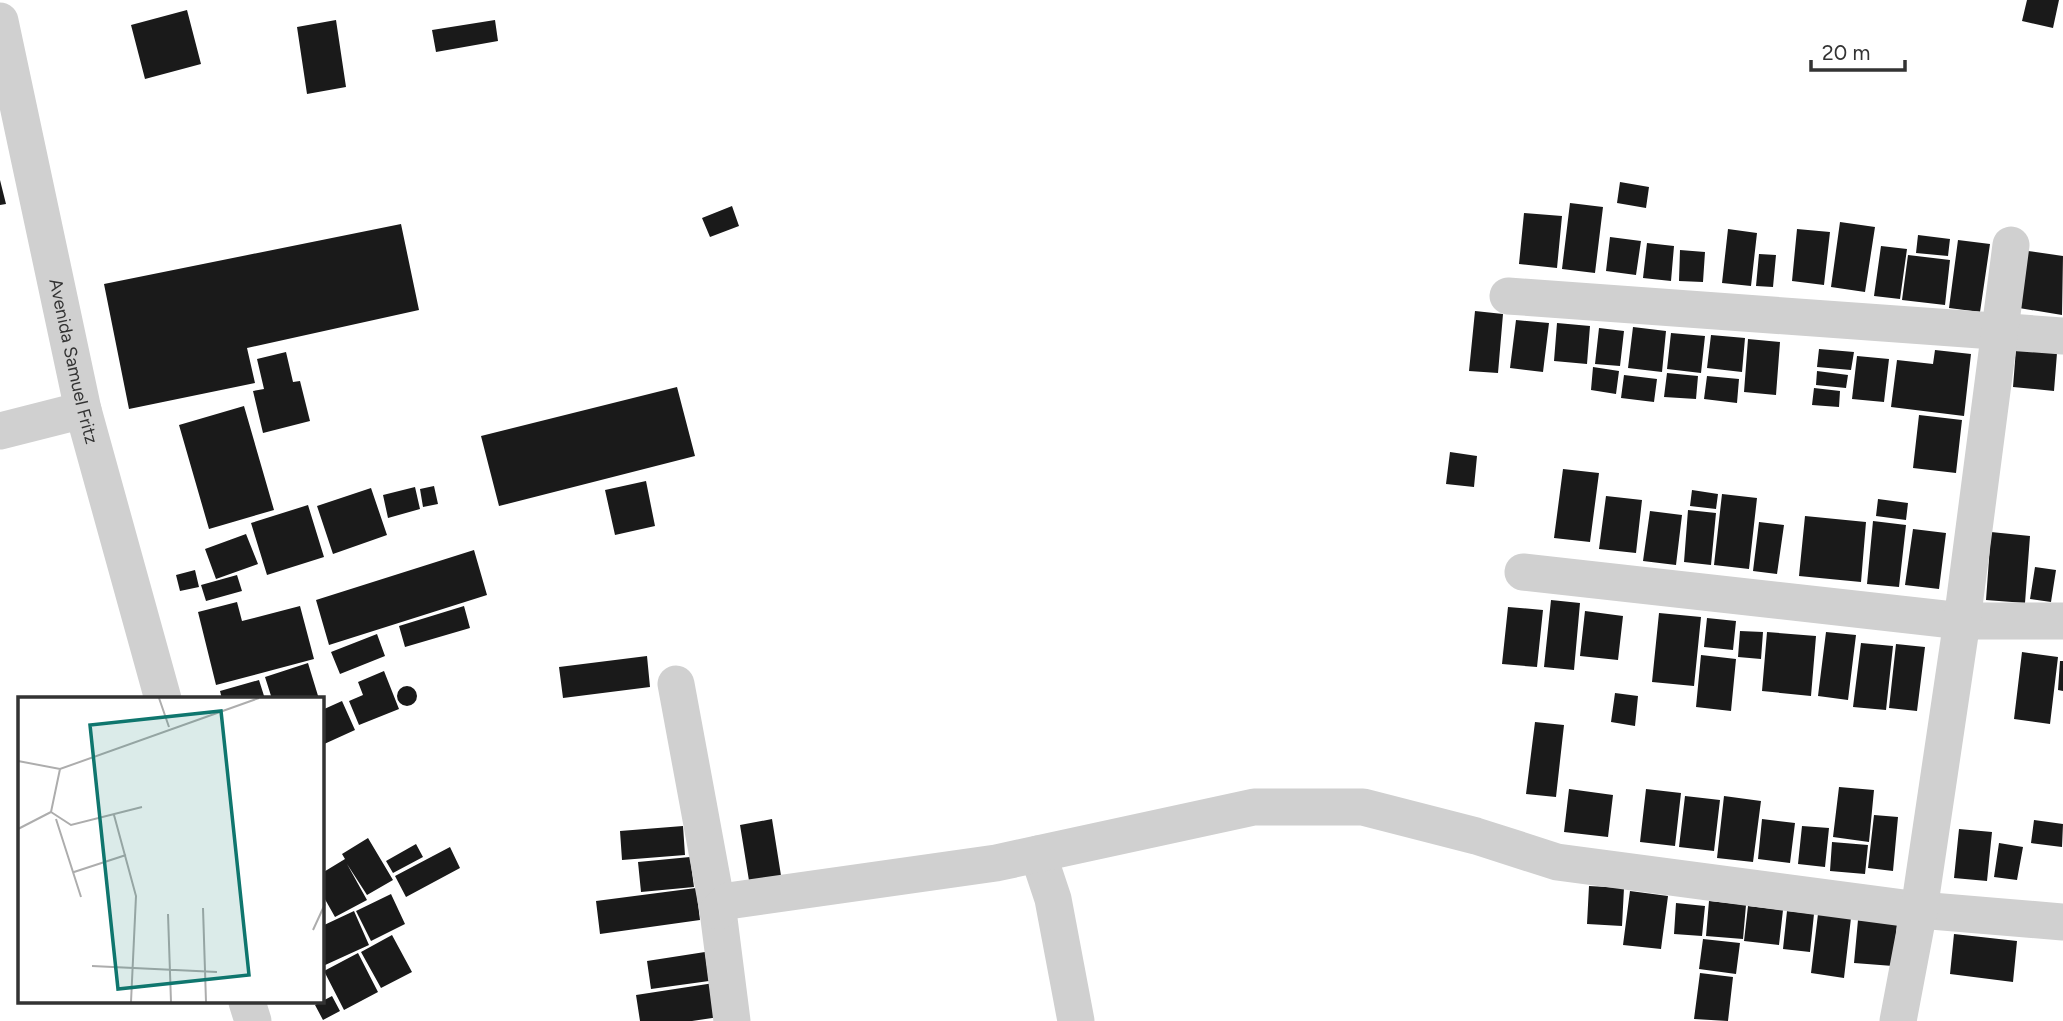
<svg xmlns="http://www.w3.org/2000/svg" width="2063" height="1021" font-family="Figtree,sans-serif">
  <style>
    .building { fill: #1a1a1a }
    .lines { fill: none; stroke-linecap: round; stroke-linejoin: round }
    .minor { stroke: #d0d0d0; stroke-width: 37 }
    .labels { text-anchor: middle; stroke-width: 7; stroke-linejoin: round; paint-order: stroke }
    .street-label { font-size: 18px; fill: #333; stroke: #fff }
    .inset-road { fill: none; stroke: #adadad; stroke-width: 2 }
    .view { fill: #0f766e; fill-opacity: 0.15; stroke: #0f766e; stroke-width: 3.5 }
    .inset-edge { fill: none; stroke: #333; stroke-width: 3.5 }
  </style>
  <rect width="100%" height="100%" fill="#fff"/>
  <!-- building -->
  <path class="building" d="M2027 0H2059L2053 28 2022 21Z
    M187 10 201 64 145 79 131 25Z
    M336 20 346 87 307 94 297 27Z
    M495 20 498 41 436 52 432 30Z
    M0 180 6 204 0 205Z
    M1620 182 1649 187 1646 208 1617 203Z
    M1570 203 1603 207 1595 273 1562 269Z
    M732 206 739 226 710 237 702 218Z
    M1524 213 1562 216 1557 268 1519 264Z
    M1840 222 1875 227 1865 292 1831 287Z
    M401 224 419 310 247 348 255 383 129 409 104 284Z
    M1728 229 1757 233 1751 286 1722 283Z
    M1797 229 1830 232 1824 285 1792 281Z
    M1918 235 1950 239 1948 256 1916 253Z
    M1610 237 1641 241 1636 275 1606 271Z
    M1958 240 1990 244 1980 312 1949 308Z
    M1647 243 1674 246 1671 281 1643 278Z
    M1881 246 1907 249 1900 299 1874 296Z
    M1680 250 1705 252 1703 282 1679 281Z
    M2028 251 2063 256 2062 315 2019 308Z
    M1759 254 1776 255 1773 287 1756 286Z
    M1908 255 1950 260 1945 305 1902 300Z
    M1475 311 1503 314 1498 373 1469 371Z
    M1516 320 1549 323 1543 372 1510 368Z
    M1557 323 1590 326 1587 364 1554 361Z
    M1633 327 1666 331 1662 372 1628 368Z
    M1599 328 1624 331 1620 366 1595 364Z
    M1671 333 1705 336 1701 373 1667 369Z
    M1711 335 1745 338 1742 372 1707 368Z
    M1748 339 1780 342 1776 395 1744 392Z
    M1819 349 1854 352 1851 370 1817 367Z
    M2016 349 2057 353 2054 391 2013 387Z
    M1935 350 1971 354 1964 416 1891 407 1897 360 1933 364Z
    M286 352 293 382 300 381 310 421 263 433 253 391 264 389 257 359Z
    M1857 356 1889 359 1884 402 1852 399Z
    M1593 367 1619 371 1616 394 1591 390Z
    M1817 371 1848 375 1846 388 1816 385Z
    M1667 373 1698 376 1696 399 1664 397Z
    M1624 375 1657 379 1654 402 1621 398Z
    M1707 376 1739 379 1737 403 1704 399Z
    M677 387 695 456 499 506 481 436Z
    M1814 388 1840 391 1839 407 1812 405Z
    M244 406 274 510 209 529 179 425Z
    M1919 415 1962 420 1956 473 1913 468Z
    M1450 452 1477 456 1474 487 1446 484Z
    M1563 469 1599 473 1590 542 1554 538Z
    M646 481 655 526 615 535 605 490Z
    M434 486 438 504 423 507 420 489Z
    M415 487 420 509 388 518 383 495Z
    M371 488 387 535 333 554 317 506Z
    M1692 490 1718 494 1716 509 1690 506Z
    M1722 494 1757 498 1749 569 1714 565Z
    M1606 496 1642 500 1636 553 1599 549Z
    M1878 499 1908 503 1906 520 1876 516Z
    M308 505 324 557 267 575 251 523Z
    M1688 510 1716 513 1711 565 1684 562Z
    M1650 511 1682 515 1676 565 1643 561Z
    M1805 516 1866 522 1861 582 1799 576Z
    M1873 521 1906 525 1899 587 1867 584Z
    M1759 522 1784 525 1777 574 1753 571Z
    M1913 529 1946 533 1939 589 1905 585Z
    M1991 532 2030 536 2025 603 1986 600Z
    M246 534 258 564 216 579 205 549Z
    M474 550 487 595 329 645 316 600Z
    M2035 567 2056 570 2051 602 2030 599Z
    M195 570 199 587 180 591 176 575Z
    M237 575 242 591 206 601 201 585Z
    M1551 600 1580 603 1574 670 1544 667Z
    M237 602 242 621 300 606 314 659 216 685 198 612Z
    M464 606 470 628 405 647 399 626Z
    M1508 607 1543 610 1537 667 1502 664Z
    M1585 611 1623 616 1618 660 1580 656Z
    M1659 613 1701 617 1694 686 1652 682Z
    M1707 618 1736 621 1733 650 1704 647Z
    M1740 631 1763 632 1761 659 1738 657Z
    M1767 632 1816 636 1811 696 1762 691Z
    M1826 632 1856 635 1848 700 1818 696Z
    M377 634 385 656 340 674 331 652Z
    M1861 643 1893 646 1886 710 1853 707Z
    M1896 644 1925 647 1917 711 1889 708Z
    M2022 652 2058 657 2050 724 2014 719Z
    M1701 655 1736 659 1731 711 1696 707Z
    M647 656 650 687 563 698 559 667Z
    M2060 661H2063V691L2058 690Z
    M308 663 319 699H272L265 677Z
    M384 671 399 709 359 725 349 701 363 695 358 682Z
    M259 680 265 699H222L220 691Z
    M397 696a10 10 0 1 1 20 0a10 10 0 1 1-20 0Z
    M1615 693 1638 696 1635 726 1611 722Z
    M342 701 355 730 322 745V710Z
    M1535 722 1564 725 1556 797 1526 794Z
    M1839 787 1874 790 1869 842 1833 837Z
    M1569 789 1613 795 1608 837 1564 832Z
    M1646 789 1681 793 1675 846 1640 842Z
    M1685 796 1720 800 1714 851 1679 847Z
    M1724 796 1761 801 1753 862 1717 858Z
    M1874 815 1898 817 1893 871 1868 868Z
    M772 819 783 888 751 893 740 825Z
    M1762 819 1795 823 1790 863 1758 859Z
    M2034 820 2063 824 2062 847 2031 843Z
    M683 826 685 855 622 860 620 831Z
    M1802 826 1829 828 1825 867 1798 864Z
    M1959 829 1992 832 1987 881 1954 878Z
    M368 838 393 880 367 895 347 864 367 900 335 917 322 894V873L345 859 342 854Z
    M1832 842 1868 845 1865 874 1830 871Z
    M1999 843 2023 847 2017 880 1994 877Z
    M416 844 423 857 393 873 386 861Z
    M450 847 460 868 406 897 395 876Z
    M690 857 694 887 641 892 638 862Z
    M1589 886 1624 888 1622 926 1587 924Z
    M696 888 700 920 600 934 596 901Z
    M1630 891 1668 896 1661 949 1623 945Z
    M391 894 405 924 371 941 356 911Z
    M1709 901 1746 905 1743 939 1706 936Z
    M1676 903 1705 906 1702 936 1674 934Z
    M1748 906 1783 910 1779 945 1744 941Z
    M354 911 369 945 323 966 322 926Z
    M1787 911 1814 914 1810 952 1783 949Z
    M1818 914 1851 918 1844 978 1811 973Z
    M1858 920 1897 923 1893 966 1854 963Z
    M1954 934 2017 941 2013 982 1950 974Z
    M392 935 412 972 381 988 361 952Z
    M1703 939 1740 943 1736 974 1699 969Z
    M705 952 709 981 651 989 647 961Z
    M358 953 378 992 344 1010 324 971Z
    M1700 973 1733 977 1728 1021 1694 1019Z
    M714 983 719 1017 692 1021H640L636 995Z
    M332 996 340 1011 323 1020 315 1005Z"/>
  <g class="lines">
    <!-- minor -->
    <g class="minor">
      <path id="s1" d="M0 21 83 410 163 699"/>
      <path d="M1508 296 2063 336"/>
      <path d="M0 431 83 410"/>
      <path d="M1523 572 1962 621H2063"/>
      <path d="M676 684 718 911 732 1021"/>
      <path d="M1038 854 1053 899 1076 1021"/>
      <path d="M718 911 728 901 996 863 1254 807H1363L1476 836 1557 862 1919 910 2063 922"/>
      <path d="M247 1002 253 1021"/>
      <path d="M1898 1021 1919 910 1962 621 2011 245"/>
    </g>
  </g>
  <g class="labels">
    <!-- street labels -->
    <g class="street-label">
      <text dy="6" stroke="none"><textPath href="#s1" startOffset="348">Avenida Samuel Fritz</textPath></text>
    </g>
  </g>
  <!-- overview -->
  <g transform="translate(18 697)">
    <rect width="306" height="306" fill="#fff"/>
    <path class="inset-road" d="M141 1 151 30M0 64 42 72 241 1M33 115 53 128 124 110M96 118 118 199 113 305M38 122 63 200M0 132 33 115 42 72M56 175 108 158M185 211 188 305M150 217 153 305M295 233 307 207M74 269 199 275"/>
    <path class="view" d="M203 14 231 278 100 292 72 28Z"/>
    <rect width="306" height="306" class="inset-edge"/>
  </g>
  <!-- scale -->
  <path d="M1811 60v10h94v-10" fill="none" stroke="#333333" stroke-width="3.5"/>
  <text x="1822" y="60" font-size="21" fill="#333333" stroke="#ffffff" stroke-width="5" paint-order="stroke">20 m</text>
</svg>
